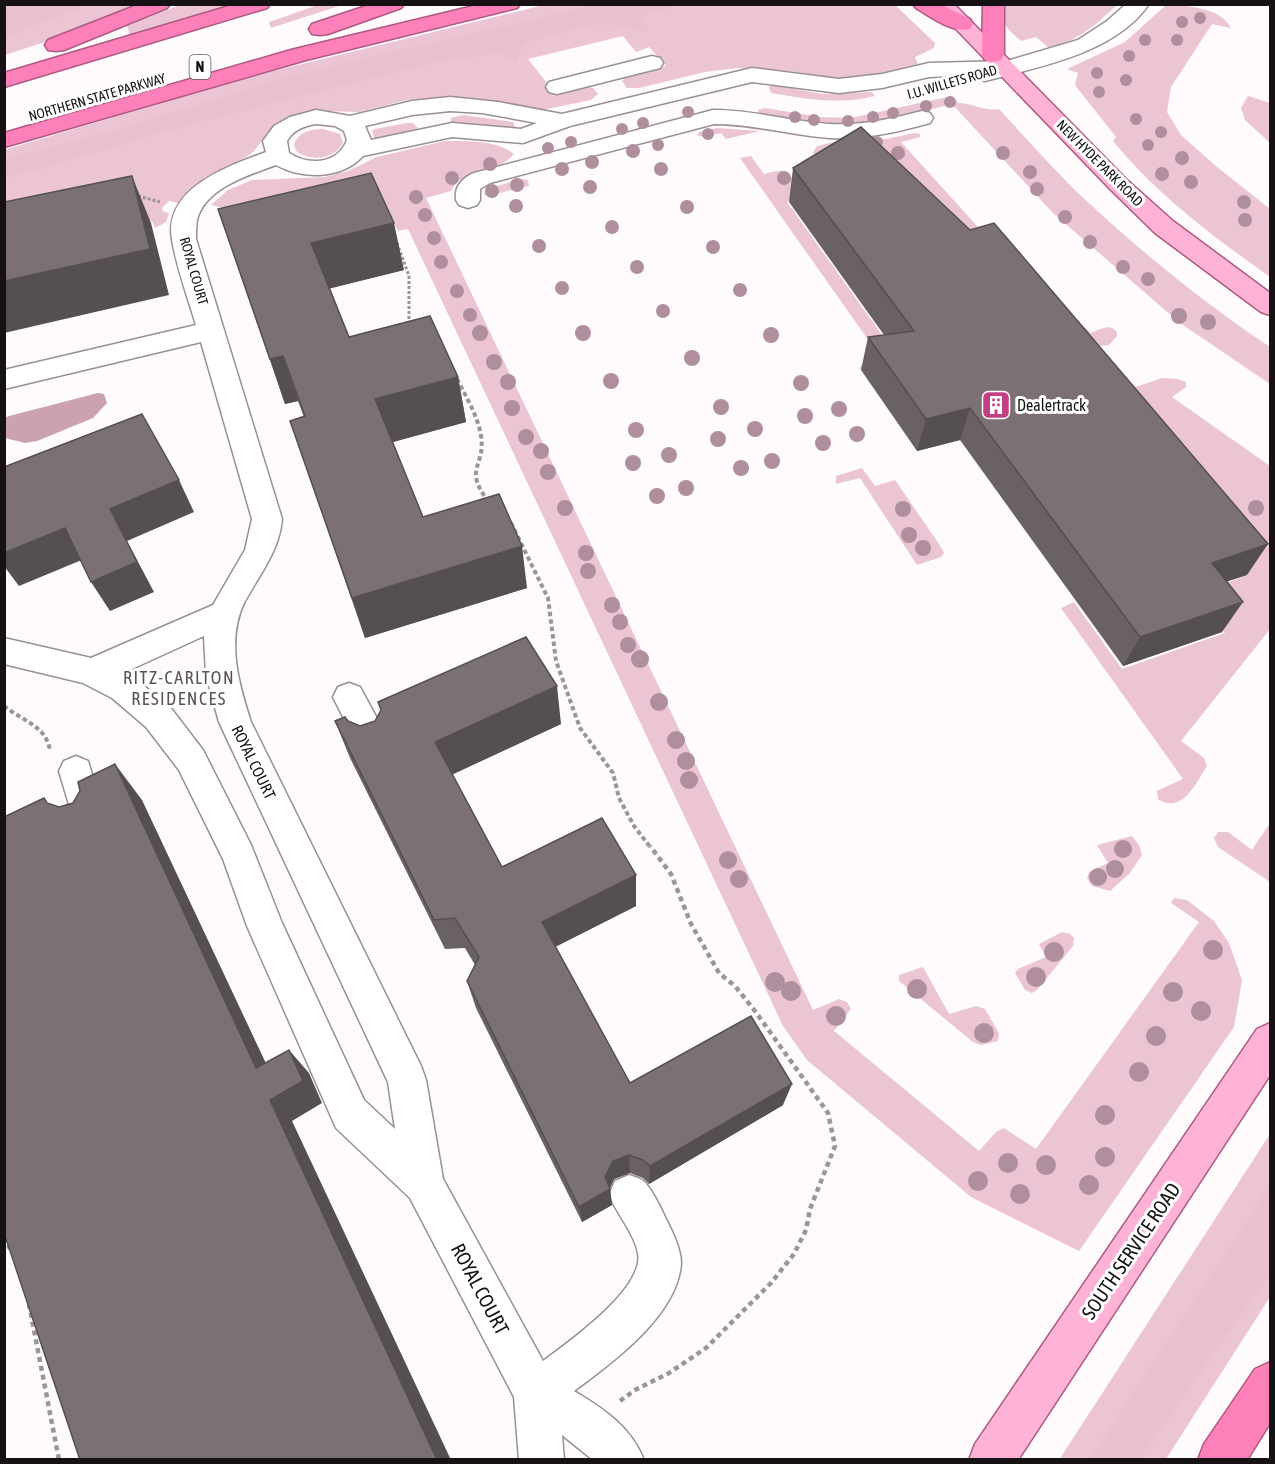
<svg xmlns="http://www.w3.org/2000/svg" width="1275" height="1464" font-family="'Asap Condensed',sans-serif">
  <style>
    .green { fill: #ebc5d4 }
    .forest { fill: #e9c0d0 }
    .water { fill: #caa2b2 }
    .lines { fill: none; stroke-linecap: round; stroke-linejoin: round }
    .minor-casing { stroke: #9a9094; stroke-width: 3 }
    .major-casing { stroke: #ad5a81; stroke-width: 3 }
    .highway-casing { stroke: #ad5a81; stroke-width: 3 }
    .path-far2 { stroke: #9a9597; stroke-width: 3; stroke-dasharray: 3 2; stroke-linecap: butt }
    .path-far1 { stroke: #9a9597; stroke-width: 4; stroke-dasharray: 4.5 3; stroke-linecap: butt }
    .path { stroke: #9a9597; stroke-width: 4.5; stroke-dasharray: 5 4; stroke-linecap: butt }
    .minor { fill: #fff; fill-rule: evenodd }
    .major { fill: #feb3d6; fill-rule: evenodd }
    .highway { fill: #fe80bb; fill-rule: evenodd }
    .tree { fill: #af8f9d }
    .wall { fill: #6a6164 }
    .shaded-wall { fill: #564f51 }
    .building { fill: #7b7174; stroke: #564f51; stroke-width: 1.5 }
    .labels { text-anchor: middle; stroke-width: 6; stroke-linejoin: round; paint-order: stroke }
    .far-street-label { font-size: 14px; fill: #161214; stroke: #fff }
    .shield { fill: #fff; stroke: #5c595a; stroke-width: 1.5 }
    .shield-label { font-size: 15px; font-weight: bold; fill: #161214 }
    .poi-label { font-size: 16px; fill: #161214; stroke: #fff; text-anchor: start }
    .street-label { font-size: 16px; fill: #161214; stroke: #fff }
    .neighbourhood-label { font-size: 18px; letter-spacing: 1.5px; fill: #5b5255; stroke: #fff }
    .near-street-label { font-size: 20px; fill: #161214; stroke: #fff }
  </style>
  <rect width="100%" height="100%" fill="#fffafc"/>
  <!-- green -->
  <path class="green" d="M321 4 342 5 271 28 269 22Z
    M90 5H146L124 16 5 55 4 38Z
    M180 5H228L130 35 127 26Z
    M544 5H895L935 43 934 48 915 57 918 64 868 76 841 79 790 71 736 68 705 72 639 88H627L622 81 627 75 666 66 649 47 636 52 623 36 528 59 554 92 583 86 593 88 598 94 591 100 537 111 487 101 446 97 406 100 359 112 323 111 300 114 273 126 254 151 246 157 205 177 178 203 169 201 162 208 164 212 169 213 166 222 155 228 152 221 5 255 4 150 245 78Z
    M1004 5H1117C1095 25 1079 41 1048 47L1036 37 1021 41C1008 29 999 24 1004 5Z
    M1182 5C1201 9 1221 10 1231 28L1212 24 1171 87 1167 112 1181 135 1217 167 1270 209V277C1214 237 1157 195 1113 141L1116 137 1075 85 1078 73 1067 69 1125 42 1165 6Z
    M773 85 822 94 872 92 875 96C842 105 805 99 771 93L769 87Z
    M952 96 958 103C973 103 984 112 999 109 1029 141 1058 175 1091 205 1146 256 1207 305 1270 347V384L1180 323 1053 213 952 104C918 112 882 124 847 124 817 124 788 117 759 113L758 110 765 108 820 117 851 118Z
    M1248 96 1270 103V143L1245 120 1241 108Z
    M463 115 513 122 515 126 513 129 454 124 451 122V118Z
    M407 123H413L418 128 416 131 375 140 372 131 375 129Z
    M717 128 760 131 726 139 721 133 703 137 697 135 699 132Z
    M323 129 340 134 343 142C337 159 311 162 297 152L294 145C298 132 311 129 323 129Z
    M915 133 920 134V137L901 142 986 236 1091 333C1101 329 1109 323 1117 332V336L1109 345 1064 350 838 148 812 154 817 146 834 142 886 139Z
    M445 141C467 141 497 140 514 154 497 175 463 166 451 191L426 198 813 1010 839 999 847 1002 851 1009 834 1031 979 1151 996 1132 1004 1128 1036 1149 1199 922 1171 903 1174 898 1187 900 1214 921 1229 943 1242 980 1234 1027 1079 1251 971 1197 807 1060 783 1026 408 229 398 231 391 218 228 209 211 205 228 190 252 180 325 177 348 171 377 157Z
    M751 156 764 174C791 167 787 171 801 193L787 202 902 363 859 369 863 363 881 358 740 158Z
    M521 179 528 180 529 186 487 196 484 194 487 189Z
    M1162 378 1177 379 1186 382V387L1172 397 1270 466V629L1181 741 1204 758 1207 766C1196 783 1182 815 1158 799L1157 791 1183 779 1061 608 1074 602 1122 669 1225 633 1197 594 1248 575 1104 398Z
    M862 468 875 486 895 480 941 547 944 553 941 557 917 565 860 478 836 484V476Z
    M1270 823V882L1218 847 1214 838 1218 832H1228L1252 850Z
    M1132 836 1139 845 1142 855 1129 874 1110 891 1092 886 1087 878 1089 872 1108 863 1097 845Z
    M1062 932 1070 934 1074 938 1073 946 1037 990 1032 993 1025 990 1015 973 1018 969 1046 957 1039 944Z
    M923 967 949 1014 976 1006 985 1009 999 1033 998 1041 981 1045 973 1042 899 981V975Z
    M1270 1134V1297L1166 1459 1059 1460Z"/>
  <!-- forest -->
  <path class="forest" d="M4 5 5 4 90 5 5 38Z
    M596 5H682L647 13 643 18 648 31 616 25 594 24 528 42 522 47 516 63 497 53 442 61 199 122 5 179V159L121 129 288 76Z
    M1270 1185V1274L1140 1459H1090Z"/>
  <!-- water -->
  <path class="water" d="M98 393 104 394 107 403 93 418 37 441 25 443 5 438V418L9 416Z"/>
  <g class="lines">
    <!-- minor casing -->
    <g class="minor-casing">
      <path id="minor" d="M1126 4H1149C1116 53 1039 67 985 81L977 79 974 75 929 77 882 88 839 93 752 82 570 126 523 143 452 137 363 156C342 179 303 180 276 165 249 175 205 188 197 220 196 226 196 233 196 239L282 519C279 552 259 575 244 603 226 641 239 685 251 722L421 1066 426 1080 443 1179 543 1361C569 1342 645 1288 638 1253 634 1233 617 1214 609 1195L615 1181 629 1175C633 1176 638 1178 642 1180 650 1185 662 1210 666 1219 672 1231 681 1249 681 1263 678 1315 612 1363 574 1391 604 1409 631 1427 644 1460H593L562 1435 564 1460H519L514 1397 410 1198 336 1128 247 926 223 859 179 770 146 727 112 698 83 683 4 664V638L91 658 213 605 245 550 252 519 201 342 4 389V370L196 325C188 298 177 269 172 240 163 188 228 166 266 152L263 141 274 126 290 117 316 110 350 116 412 101 450 97 498 102 562 114 752 68 839 79 882 74 929 63 1007 61 1078 40 1107 21ZM450 111 482 113 537 123 521 129 452 123 371 140 365 126 412 115ZM316 124 335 126 344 131 347 140C338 164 309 166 289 153L287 141C293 130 304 126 316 124ZM204 636 206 675 219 722 388 1082 395 1129 364 1100 282 923 251 845 203 750 170 707 134 678 123 673Z
        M652 56 660 58 663 63 660 68 557 94 549 92 546 87 549 82Z
        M713 110C753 110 790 121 829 124 861 126 891 119 922 111L930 113 933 118 930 123C897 132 864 140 829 138 790 135 753 124 714 124L490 183 480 189V200L477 205 468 208 459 205 456 200C454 187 462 178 474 173Z
        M349 683 360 687 392 746 387 756 375 760 363 756 333 697 338 687Z
        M76 756 88 761 107 824 102 835 90 839 78 835 59 771 64 761Z"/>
    </g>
    <!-- major casing -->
    <g class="major-casing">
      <path id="major" d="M932 4H954L1126 179 1173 221 1270 293V315L1261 312 1155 233 1110 189Z
        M1270 1023V1075L1018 1460H969L975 1444 1257 1029Z"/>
    </g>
    <!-- highway casing -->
    <g class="highway-casing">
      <path id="highway" d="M140 4H170L167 8 64 50 56 51 48 50 45 45 48 40Z
        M236 4H270L267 8 4 87V73Z
        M372 4H404L401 8 328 34 320 35 312 34 309 29 312 24Z
        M482 4H520L517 8 306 60 4 147V133L291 50Z
        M913 4H940L970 19 973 24 970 29C952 33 931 17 916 8Z
        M983 4H1004V55L1001 60 993 62 985 60 982 55Z
        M1270 1362V1423L1247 1460H1198L1204 1444 1255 1369Z"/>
    </g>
    <!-- path-far2 -->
    <path class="path-far2" d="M138 196 160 202
      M397 243 409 276V326"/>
    <!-- path-far1 -->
    <path class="path-far1" d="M457 379C466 397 478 416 481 436 486 467 462 468 489 502
      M511 523 548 598 556 661 580 728 613 773 619 798 634 826 651 848
      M4 706C21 720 47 726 50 751"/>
    <!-- path -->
    <path class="path" d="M4 1237 10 1249
      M29 1304 59 1460
      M620 1401 635 1390 669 1373 706 1348 771 1283 794 1254 806 1230 810 1209 835 1146 828 1113 755 1011 735 986 719 973 691 924 671 874 650 846"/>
    <!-- minor -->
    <use href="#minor" class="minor"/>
    <!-- major -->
    <use href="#major" class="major"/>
    <!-- highway -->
    <use href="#highway" class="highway"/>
  </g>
  <!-- trees -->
  <g class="tree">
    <circle cx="1200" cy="18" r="6"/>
    <circle cx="1182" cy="22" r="6"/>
    <circle cx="1145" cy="40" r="6"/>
    <circle cx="1177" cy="40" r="6"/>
    <circle cx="1129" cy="56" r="6"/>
    <circle cx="1097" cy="73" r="6"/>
    <circle cx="1126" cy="80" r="6"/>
    <circle cx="1099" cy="92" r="6"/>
    <circle cx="950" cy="102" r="6"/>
    <circle cx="926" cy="106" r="6"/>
    <circle cx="688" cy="112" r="6"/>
    <circle cx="893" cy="113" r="6"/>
    <circle cx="795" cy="117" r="6"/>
    <circle cx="873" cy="117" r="6"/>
    <circle cx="1136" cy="119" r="6"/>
    <circle cx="814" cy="120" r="6"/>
    <circle cx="848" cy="121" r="6"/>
    <circle cx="643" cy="123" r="6"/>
    <circle cx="622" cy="129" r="6"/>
    <circle cx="1161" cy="132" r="6"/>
    <circle cx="708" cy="134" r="6"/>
    <circle cx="571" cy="142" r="6"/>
    <circle cx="877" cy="142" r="6"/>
    <circle cx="658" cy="145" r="6"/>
    <circle cx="1148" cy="145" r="6"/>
    <circle cx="548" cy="148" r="6"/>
    <circle cx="633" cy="151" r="7"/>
    <circle cx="898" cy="153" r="7"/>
    <circle cx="1003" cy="153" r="7"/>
    <circle cx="1182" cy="158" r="7"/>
    <circle cx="592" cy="162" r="7"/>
    <circle cx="490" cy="164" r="7"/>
    <circle cx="562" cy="169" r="7"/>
    <circle cx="661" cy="169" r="7"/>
    <circle cx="1030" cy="172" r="7"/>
    <circle cx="1162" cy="174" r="7"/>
    <circle cx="452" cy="178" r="7"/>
    <circle cx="784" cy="178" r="7"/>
    <circle cx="1191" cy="182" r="7"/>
    <circle cx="517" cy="185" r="7"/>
    <circle cx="590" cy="187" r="7"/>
    <circle cx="1037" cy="189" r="7"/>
    <circle cx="492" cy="191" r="7"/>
    <circle cx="416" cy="197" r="7"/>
    <circle cx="1244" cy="202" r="7"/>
    <circle cx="516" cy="206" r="7"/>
    <circle cx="687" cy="207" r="7"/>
    <circle cx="425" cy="215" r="7"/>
    <circle cx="1065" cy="217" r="7"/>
    <circle cx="1245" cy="220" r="7"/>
    <circle cx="612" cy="227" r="7"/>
    <circle cx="434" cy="238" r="7"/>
    <circle cx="1090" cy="242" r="7"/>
    <circle cx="539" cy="246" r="7"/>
    <circle cx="713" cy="247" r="7"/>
    <circle cx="441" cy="262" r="7"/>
    <circle cx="637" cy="267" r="7"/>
    <circle cx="1123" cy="267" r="7"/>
    <circle cx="1148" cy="279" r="7"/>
    <circle cx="562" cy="288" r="7"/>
    <circle cx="740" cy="290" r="7"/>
    <circle cx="457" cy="291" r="7"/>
    <circle cx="663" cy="311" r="7"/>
    <circle cx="470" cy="315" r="7"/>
    <circle cx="1179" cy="316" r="8"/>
    <circle cx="1208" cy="322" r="8"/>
    <circle cx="480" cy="333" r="8"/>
    <circle cx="583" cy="333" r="8"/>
    <circle cx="771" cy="335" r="8"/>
    <circle cx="692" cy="358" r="8"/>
    <circle cx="494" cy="362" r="8"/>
    <circle cx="611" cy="381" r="8"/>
    <circle cx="508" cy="382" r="8"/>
    <circle cx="801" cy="383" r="8"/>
    <circle cx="721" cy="407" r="8"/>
    <circle cx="512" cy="408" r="8"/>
    <circle cx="839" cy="409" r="8"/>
    <circle cx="805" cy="416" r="8"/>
    <circle cx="755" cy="429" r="8"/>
    <circle cx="636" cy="430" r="8"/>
    <circle cx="857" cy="434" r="8"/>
    <circle cx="526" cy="437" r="8"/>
    <circle cx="718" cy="439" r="8"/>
    <circle cx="823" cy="443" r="8"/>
    <circle cx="541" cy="451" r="8"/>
    <circle cx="669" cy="455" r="8"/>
    <circle cx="772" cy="461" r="8"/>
    <circle cx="633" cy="463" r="8"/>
    <circle cx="741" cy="468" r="8"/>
    <circle cx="548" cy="472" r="8"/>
    <circle cx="686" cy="488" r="8"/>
    <circle cx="657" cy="496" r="8"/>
    <circle cx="565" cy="508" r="8"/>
    <circle cx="1256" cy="508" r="8"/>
    <circle cx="903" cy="509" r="8"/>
    <circle cx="909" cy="535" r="8"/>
    <circle cx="923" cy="548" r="8"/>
    <circle cx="586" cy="553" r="8"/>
    <circle cx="588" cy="571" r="8"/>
    <circle cx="612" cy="605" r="8"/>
    <circle cx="620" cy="622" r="8"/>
    <circle cx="628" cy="645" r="8"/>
    <circle cx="640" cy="659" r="9"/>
    <circle cx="659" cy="702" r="9"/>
    <circle cx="676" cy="740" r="9"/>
    <circle cx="686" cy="761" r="9"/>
    <circle cx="689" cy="780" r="9"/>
    <circle cx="1123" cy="849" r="9"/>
    <circle cx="728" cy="860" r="9"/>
    <circle cx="1115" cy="869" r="9"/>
    <circle cx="1098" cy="877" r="9"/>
    <circle cx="739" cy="879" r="9"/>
    <circle cx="1213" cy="950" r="10"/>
    <circle cx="1054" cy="952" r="10"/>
    <circle cx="1036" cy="977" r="10"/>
    <circle cx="775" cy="982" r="10"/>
    <circle cx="917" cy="989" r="10"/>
    <circle cx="791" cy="991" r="10"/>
    <circle cx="1173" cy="992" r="10"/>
    <circle cx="1201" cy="1011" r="10"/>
    <circle cx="836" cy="1016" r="10"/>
    <circle cx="984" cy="1033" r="10"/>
    <circle cx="1156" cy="1036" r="10"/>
    <circle cx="1139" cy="1072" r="10"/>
    <circle cx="1105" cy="1115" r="10"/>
    <circle cx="1105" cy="1157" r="10"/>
    <circle cx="1008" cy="1163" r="10"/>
    <circle cx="1046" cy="1165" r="10"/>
    <circle cx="978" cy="1181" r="10"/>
    <circle cx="1089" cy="1185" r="10"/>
    <circle cx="1020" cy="1194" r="10"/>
  </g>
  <!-- wall -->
  <path class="wall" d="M793 168 1247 575 1227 581 1222 632 1123 666 960 440 917 451 861 370 868 337 884 335 789 202Z
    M218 209 404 270 330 288 349 337 458 377 466 422 392 442 423 517 527 588 365 638 290 421 304 417 298 401 285 404Z
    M335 721H348L360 726 561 724 452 774 502 867 636 906 555 947 630 1083 783 1105 649 1184 643 1178 630 1173 614 1179 610 1188 612 1205 582 1222 476 1008 467 981 475 965 465 948 445 949 350 758Z"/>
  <!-- shaded-wall -->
  <path class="shaded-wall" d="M132 176 151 223 169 295 4 333V281Z
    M394 223 404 270 324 290 311 243Z
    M283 356 298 401 285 404 270 359Z
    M458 377 466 422 386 444 375 399Z
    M970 408 960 440 917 451 926 419Z
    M179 480 194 512 127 541 154 592 110 611 91 582 110 509Z
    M65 528 84 559 19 586 4 566V553Z
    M1268 544 1247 575 1192 593 1212 563Z
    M522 546 527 588 365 638 352 598Z
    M1243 602 1222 632 1123 666 1140 637Z
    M557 686 561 724 445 778 435 742Z
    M115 764 142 800 279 1091 256 1068Z
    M636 875V906L547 951 542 922Z
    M289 1050 309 1073 322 1103 292 1121 451 1460H437L270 1100Z
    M792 1084 783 1105 649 1184 650 1166Z
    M629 1155 630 1173 614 1179 609 1190 610 1189 612 1205 582 1222 579 1207 605 1177 613 1161Z"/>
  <!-- building -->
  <path class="building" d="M861 127 970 230 994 223 1268 544 1212 563 1243 602 1140 637 970 408 926 419 868 337 914 331 793 168Z
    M371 173 394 223 311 243 349 337 430 316 458 377 375 399 423 517 499 494 522 546 352 598 290 421 305 416 283 356 270 359 218 209Z
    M132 176 150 249 4 281V202Z
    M142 414 179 480 110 509 137 562 91 582 65 528 4 553V467Z
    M526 637 557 686 435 742 502 867 602 818 636 875 542 922 630 1083 751 1016 792 1084 650 1166 643 1160 629 1155 613 1161 605 1177 610 1189 579 1207 467 981 479 957 455 918 434 920 335 721 345 717 348 721 360 726 375 721 381 710 378 702Z
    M115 764 256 1068 289 1050 303 1081 270 1100 437 1460H80L4 1233V817L44 798 47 803 59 807 73 803 80 791 78 782Z"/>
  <!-- icons -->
  <defs>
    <g id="building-square" transform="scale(1.5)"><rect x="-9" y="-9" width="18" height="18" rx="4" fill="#c44084" stroke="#fff"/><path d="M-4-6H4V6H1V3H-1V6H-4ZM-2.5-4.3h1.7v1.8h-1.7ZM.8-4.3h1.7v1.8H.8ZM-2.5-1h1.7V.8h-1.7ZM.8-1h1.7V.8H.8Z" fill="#fff"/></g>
  </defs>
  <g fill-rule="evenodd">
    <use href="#building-square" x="996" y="405"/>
  </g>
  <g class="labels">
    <!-- far-street labels -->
    <g class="far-street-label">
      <text transform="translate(952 82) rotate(-16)" y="5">I.U. WILLETS ROAD</text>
      <text transform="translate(97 97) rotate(-16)" y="5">NORTHERN STATE PARKWAY</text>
      <text transform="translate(1100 163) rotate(45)" y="5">NEW HYDE PARK ROAD</text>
      <text transform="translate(194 271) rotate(74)" y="5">ROYAL COURT</text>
    </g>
    <!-- shield labels -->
    <rect class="shield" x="189.5" y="55" width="21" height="24" rx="4.5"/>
    <g class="shield-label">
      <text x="200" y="72">N</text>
    </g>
    <!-- poi labels -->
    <g class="poi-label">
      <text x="1017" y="411">Dealertrack</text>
    </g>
    <!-- street labels -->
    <g class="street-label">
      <text transform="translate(254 762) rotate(64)" y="6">ROYAL COURT</text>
    </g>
    <!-- neighbourhood labels -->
    <g class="neighbourhood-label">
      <text x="179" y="684">RITZ-CARLTON<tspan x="179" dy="21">RESIDENCES</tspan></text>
    </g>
    <!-- near-street labels -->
    <g class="near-street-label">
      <text transform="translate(1131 1251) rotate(-56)" y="7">SOUTH SERVICE ROAD</text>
      <text transform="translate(480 1289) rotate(62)" y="7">ROYAL COURT</text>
    </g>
  </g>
  <!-- border -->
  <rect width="1275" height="1464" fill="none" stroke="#161214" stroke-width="12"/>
</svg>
